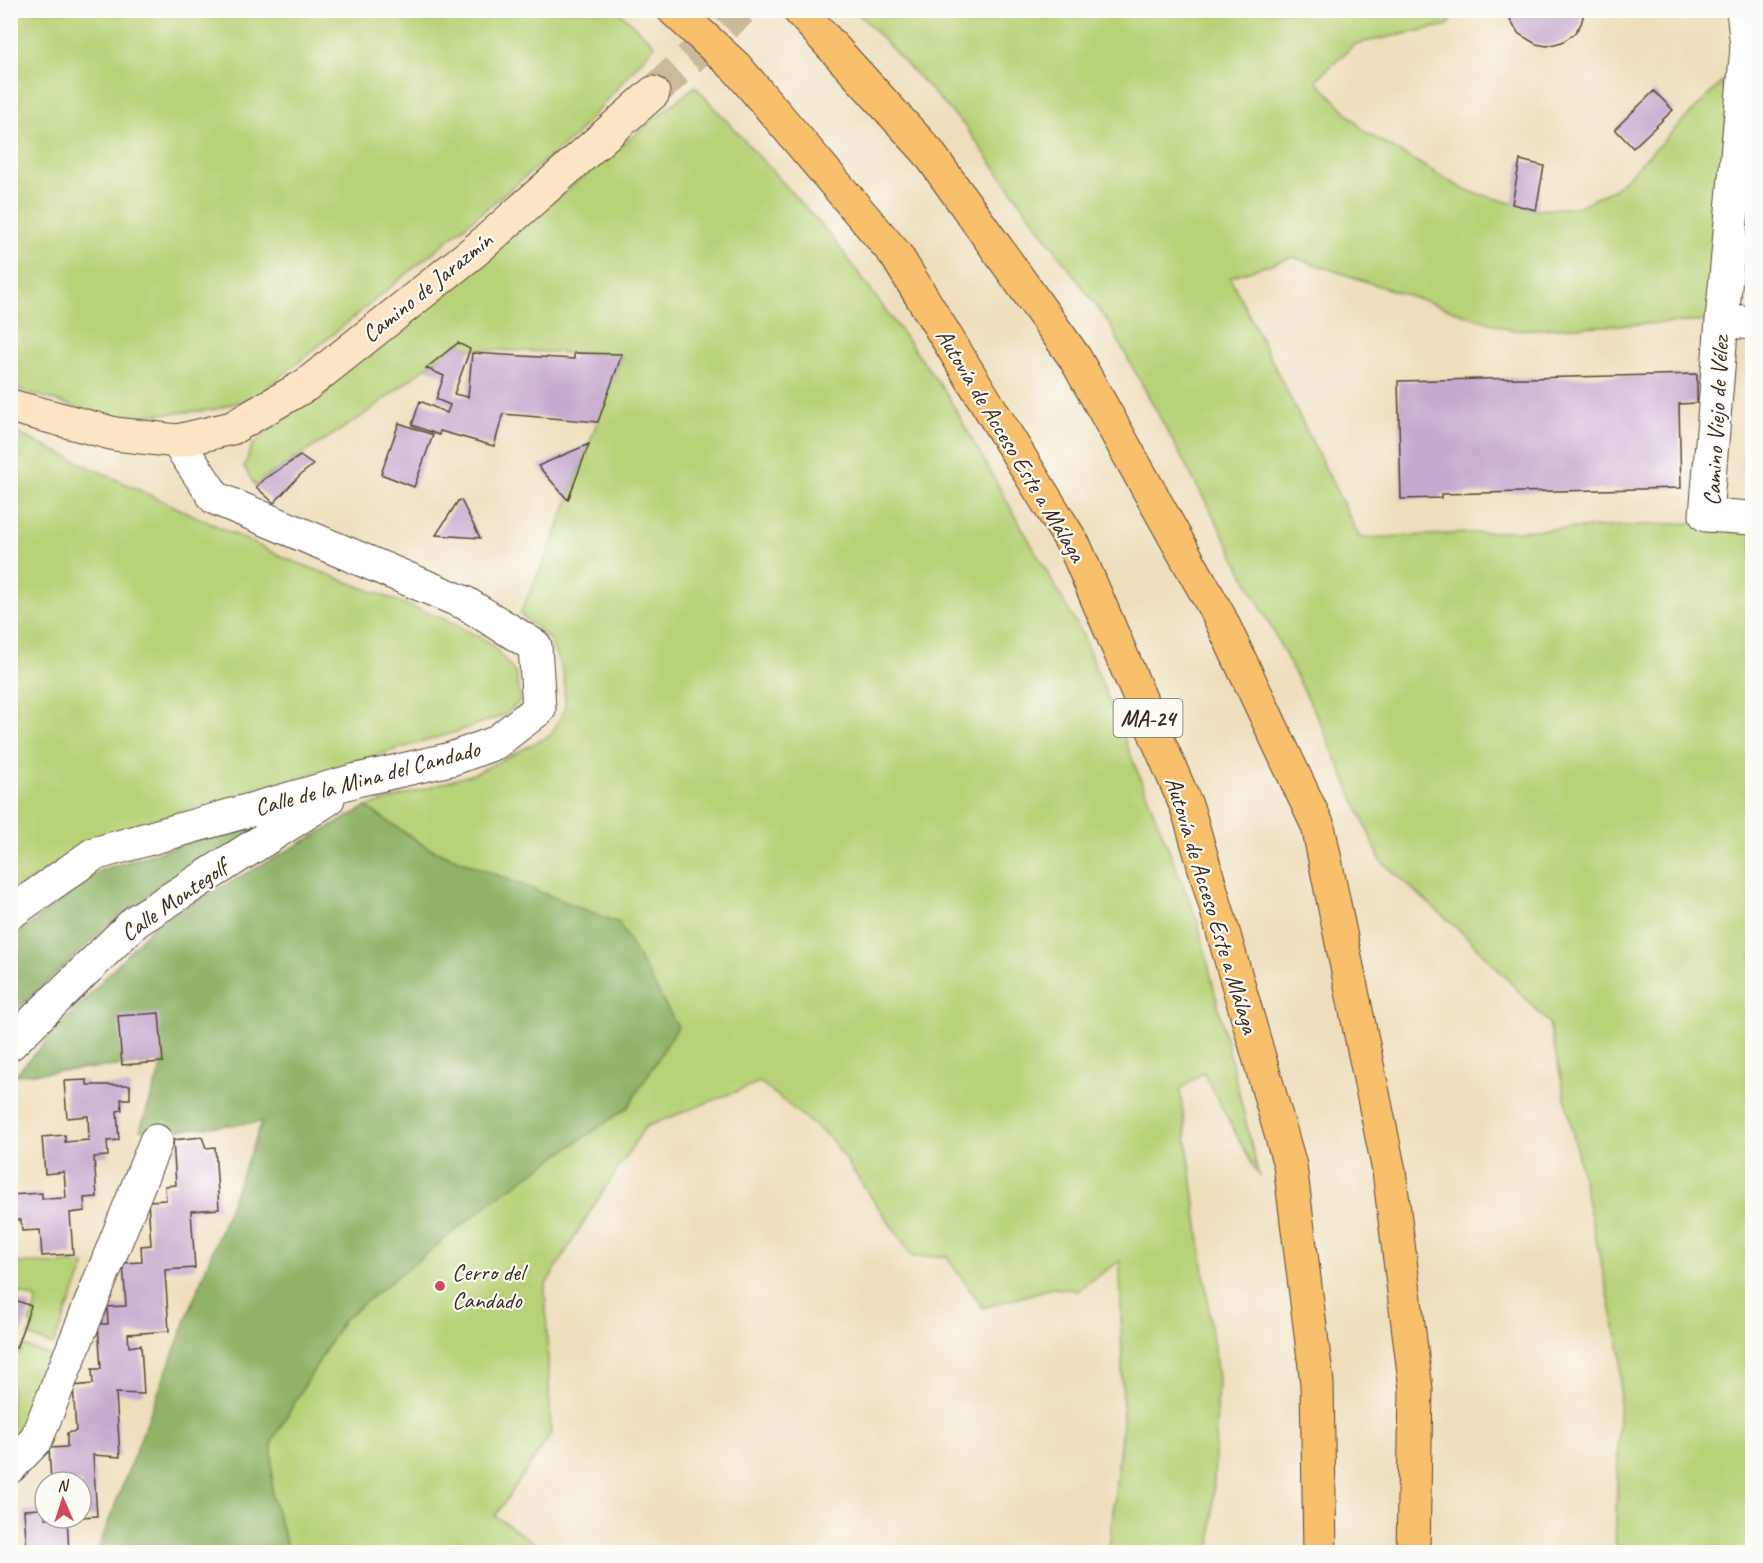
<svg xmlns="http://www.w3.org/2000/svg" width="1763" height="1563" font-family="Caveat,sans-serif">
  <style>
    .green { fill: #b6d176; stroke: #787e4a; stroke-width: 1.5 }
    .forest { fill: #90b367; stroke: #666e42; stroke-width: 1.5 }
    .building { fill: #c6a9ce }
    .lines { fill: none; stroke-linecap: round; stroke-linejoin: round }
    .street-tunnel { stroke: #caba9c; stroke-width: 33; stroke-dasharray: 33 16; stroke-linecap: butt }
    .street-casing { stroke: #564536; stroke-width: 35 }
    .secondary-casing { stroke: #564536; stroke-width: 35 }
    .highway-casing { stroke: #564536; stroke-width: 35 }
    .street { stroke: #fff; stroke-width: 33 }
    .secondary { stroke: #fce5c4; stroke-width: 33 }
    .highway { stroke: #f8bf6c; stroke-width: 33 }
    .poi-dot { fill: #d1495b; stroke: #fdfcf7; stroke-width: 2 }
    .labels { text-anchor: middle; stroke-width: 4.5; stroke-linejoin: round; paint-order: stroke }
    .shield { fill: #fdfcf7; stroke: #75695f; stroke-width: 1.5 }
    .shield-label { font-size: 22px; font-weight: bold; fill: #3b2a1e }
    .street-label { font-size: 24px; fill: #3b2a1e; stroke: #fdfcf7 }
    .poi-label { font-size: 24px; fill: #3b2a1e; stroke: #fdfcf7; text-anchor: start }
  </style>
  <rect width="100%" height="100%" fill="#fdfcf7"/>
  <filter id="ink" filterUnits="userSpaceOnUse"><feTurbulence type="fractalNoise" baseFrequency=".0167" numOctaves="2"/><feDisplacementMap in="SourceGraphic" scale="12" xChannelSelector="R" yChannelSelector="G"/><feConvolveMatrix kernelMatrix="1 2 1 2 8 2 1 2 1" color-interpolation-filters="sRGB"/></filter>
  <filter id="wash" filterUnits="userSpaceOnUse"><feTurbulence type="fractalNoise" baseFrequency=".008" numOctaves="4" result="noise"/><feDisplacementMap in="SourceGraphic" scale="24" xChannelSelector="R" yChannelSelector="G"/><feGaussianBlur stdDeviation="1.35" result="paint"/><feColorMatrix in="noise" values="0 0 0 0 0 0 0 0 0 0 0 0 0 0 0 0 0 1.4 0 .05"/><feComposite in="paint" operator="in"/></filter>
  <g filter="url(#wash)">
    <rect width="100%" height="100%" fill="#eedebc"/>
    <!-- green -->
    <path class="green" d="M10 11H618L655 45 575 136 256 397 212 410 111 418 11 387Z
      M856 11H1458L1448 25 1355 44 1316 80 1365 132 1465 190 1536 210 1577 207 1615 189 1730 74 1711 321 1511 330 1293 257 1230 277 1360 538 1689 523 1752 528V1552H1615L1621 1355 1549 1023 1468 938 1381 861 1321 724 1214 517 1108 322 964 125Z
      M695 86 832 237 946 393 1082 634 1198 922 1259 1177 1203 1072 1180 1090 1218 1379 1211 1552H1109L1123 1416 1120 1261 1078 1290 1052 1288 983 1308 946 1256 913 1257 831 1139 760 1082 645 1127 593 1207 545 1286 551 1434 495 1516 548 1552H289L272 1496V1441L343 1319 496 1198 628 1107 619 923 428 848 366 807 476 773 551 735 565 708 564 675 549 639 520 614 552 544 622 355 470 349 458 343 361 417 263 479 256 487 244 467 252 445Z
      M10 430 285 558 444 619 491 643 516 674 520 701 506 714 456 732 104 834 11 893Z
      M10 1263 86 1264 53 1345 29 1336 33 1324 29 1323 38 1300 11 1289Z
      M24 1346 49 1355 18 1436 11 1443V1351L20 1354Z"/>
    <!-- forest -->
    <path class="forest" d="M366 807 428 848 619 923 678 1027 628 1107 496 1198 343 1320 272 1441V1496L289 1552H97L262 1122 175 1130H140L163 1062 15 1075 155 924Z
      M292 811 116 918 11 1015V939L101 870Z"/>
    <g id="blocks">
      <!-- building -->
      <path class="building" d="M1508 10H1585L1581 24 1574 34 1562 42 1547 46 1536 44 1519 34 1511 22Z
        M1654 91 1673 110 1633 148 1615 129Z
        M1520 160 1544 166 1536 210 1512 204Z
        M458 343 470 349 454 394 468 397 472 353 574 359V353L622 354 598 422 503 414 494 446 440 431 439 435 412 425 420 401 447 413 450 405 436 399 444 376 426 368Z
        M1697 374V403L1679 404 1681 488 1441 494V498L1401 499 1398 381Z
        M399 423 433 435 414 487 381 474Z
        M589 444 568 500 538 466Z
        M300 456 313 465 300 475 274 503 256 487 264 479Z
        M461 500 480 538 436 535 458 501Z
        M159 1013 163 1062 122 1065 118 1016Z
        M87 1080V1085H130V1099H121L122 1110 117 1111 119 1140 107 1141 108 1156 94 1157 97 1197 84 1198 85 1211 70 1213 73 1254 42 1256 40 1230 22 1231 21 1220H10V1195L42 1193V1199L66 1198 64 1172 45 1174 42 1137 65 1135V1142L89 1140 88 1116 67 1118 64 1081Z
        M202 1137 206 1148 215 1147 219 1209 191 1211 195 1268 165 1270 169 1331 128 1334 129 1347 141 1345 144 1394 116 1393 120 1457 93 1455 97 1516 81 1517V1482H51L49 1448 67 1447V1433L76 1431 73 1386 93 1384 92 1369H101L98 1324H108L107 1307 126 1306 123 1263 142 1262 141 1246 151 1245 148 1201 166 1200 165 1186 176 1185 173 1140Z
        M10 1298 31 1306 16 1348 10 1346Z
        M38 1493H45V1518H67L69 1552H27L24 1510 40 1509Z"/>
    </g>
  </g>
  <g filter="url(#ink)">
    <use href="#blocks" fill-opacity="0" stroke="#564536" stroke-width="1.5"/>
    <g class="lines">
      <!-- street-tunnel -->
      <path class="street-tunnel" d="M653 93 741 10"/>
      <!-- street casing -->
      <g class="street-casing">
        <path id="street" d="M1743 10 1747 47 1722 320 1752 323
          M1722 320 1706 515 1752 518
          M10 913 94 854 357 780 451 759 495 743 539 709 535 646 465 603 215 498 177 441
          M10 1044 136 921 328 799
          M10 1467 36 1440 156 1141"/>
      </g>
      <!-- secondary casing -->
      <g class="secondary-casing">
        <path id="secondary" d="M10 406 115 434 177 441 232 428 306 385 477 249 653 93"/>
      </g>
      <!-- highway casing -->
      <g class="highway-casing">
        <path id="highway" d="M674 10 736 67 896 255 1075 547 1188 810 1290 1165 1317 1383 1320 1552
          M799 10 928 152 1075 358 1219 616 1318 826 1389 1171 1416 1389 1413 1552"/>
      </g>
      <!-- street -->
      <use href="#street" class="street"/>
      <!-- secondary -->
      <use href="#secondary" class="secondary"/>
      <!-- highway -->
      <use href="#highway" class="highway"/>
    </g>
  </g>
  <!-- markers -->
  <circle class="poi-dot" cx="440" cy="1286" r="6"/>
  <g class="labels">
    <!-- shield labels -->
    <rect class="shield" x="1113.5" y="699" width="69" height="38" rx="4.5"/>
    <g class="shield-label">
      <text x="1148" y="726">MA-24</text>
    </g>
    <!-- street labels -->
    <g class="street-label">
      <text transform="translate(427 287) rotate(-39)" y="8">Camino de Jarazmín</text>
      <text transform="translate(1716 421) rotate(-87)" y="8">Camino Viejo de Vélez</text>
      <text transform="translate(1011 445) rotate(59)" y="8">Autovía de Acceso Este a Málaga</text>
      <text transform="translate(367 778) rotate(-15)" y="8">Calle de la Mina del Candado</text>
      <text transform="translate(174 900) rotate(-35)" y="8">Calle Montegolf</text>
      <text transform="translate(1212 905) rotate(73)" y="8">Autovía de Acceso Este a Málaga</text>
    </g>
    <!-- poi labels -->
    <g class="poi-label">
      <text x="452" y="1280">Cerro del<tspan x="452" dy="28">Candado</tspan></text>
    </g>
  </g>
  <!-- margin -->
  <rect width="1763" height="1563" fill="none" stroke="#fdfcf7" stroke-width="36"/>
  <!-- north arrow -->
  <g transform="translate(63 1500) rotate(357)"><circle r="28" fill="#fdfcf7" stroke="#afa8a0" stroke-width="1.5"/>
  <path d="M0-4.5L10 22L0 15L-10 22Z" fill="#d1495b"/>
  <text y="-9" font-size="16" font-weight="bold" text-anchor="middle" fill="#3b2a1e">N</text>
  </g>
</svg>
